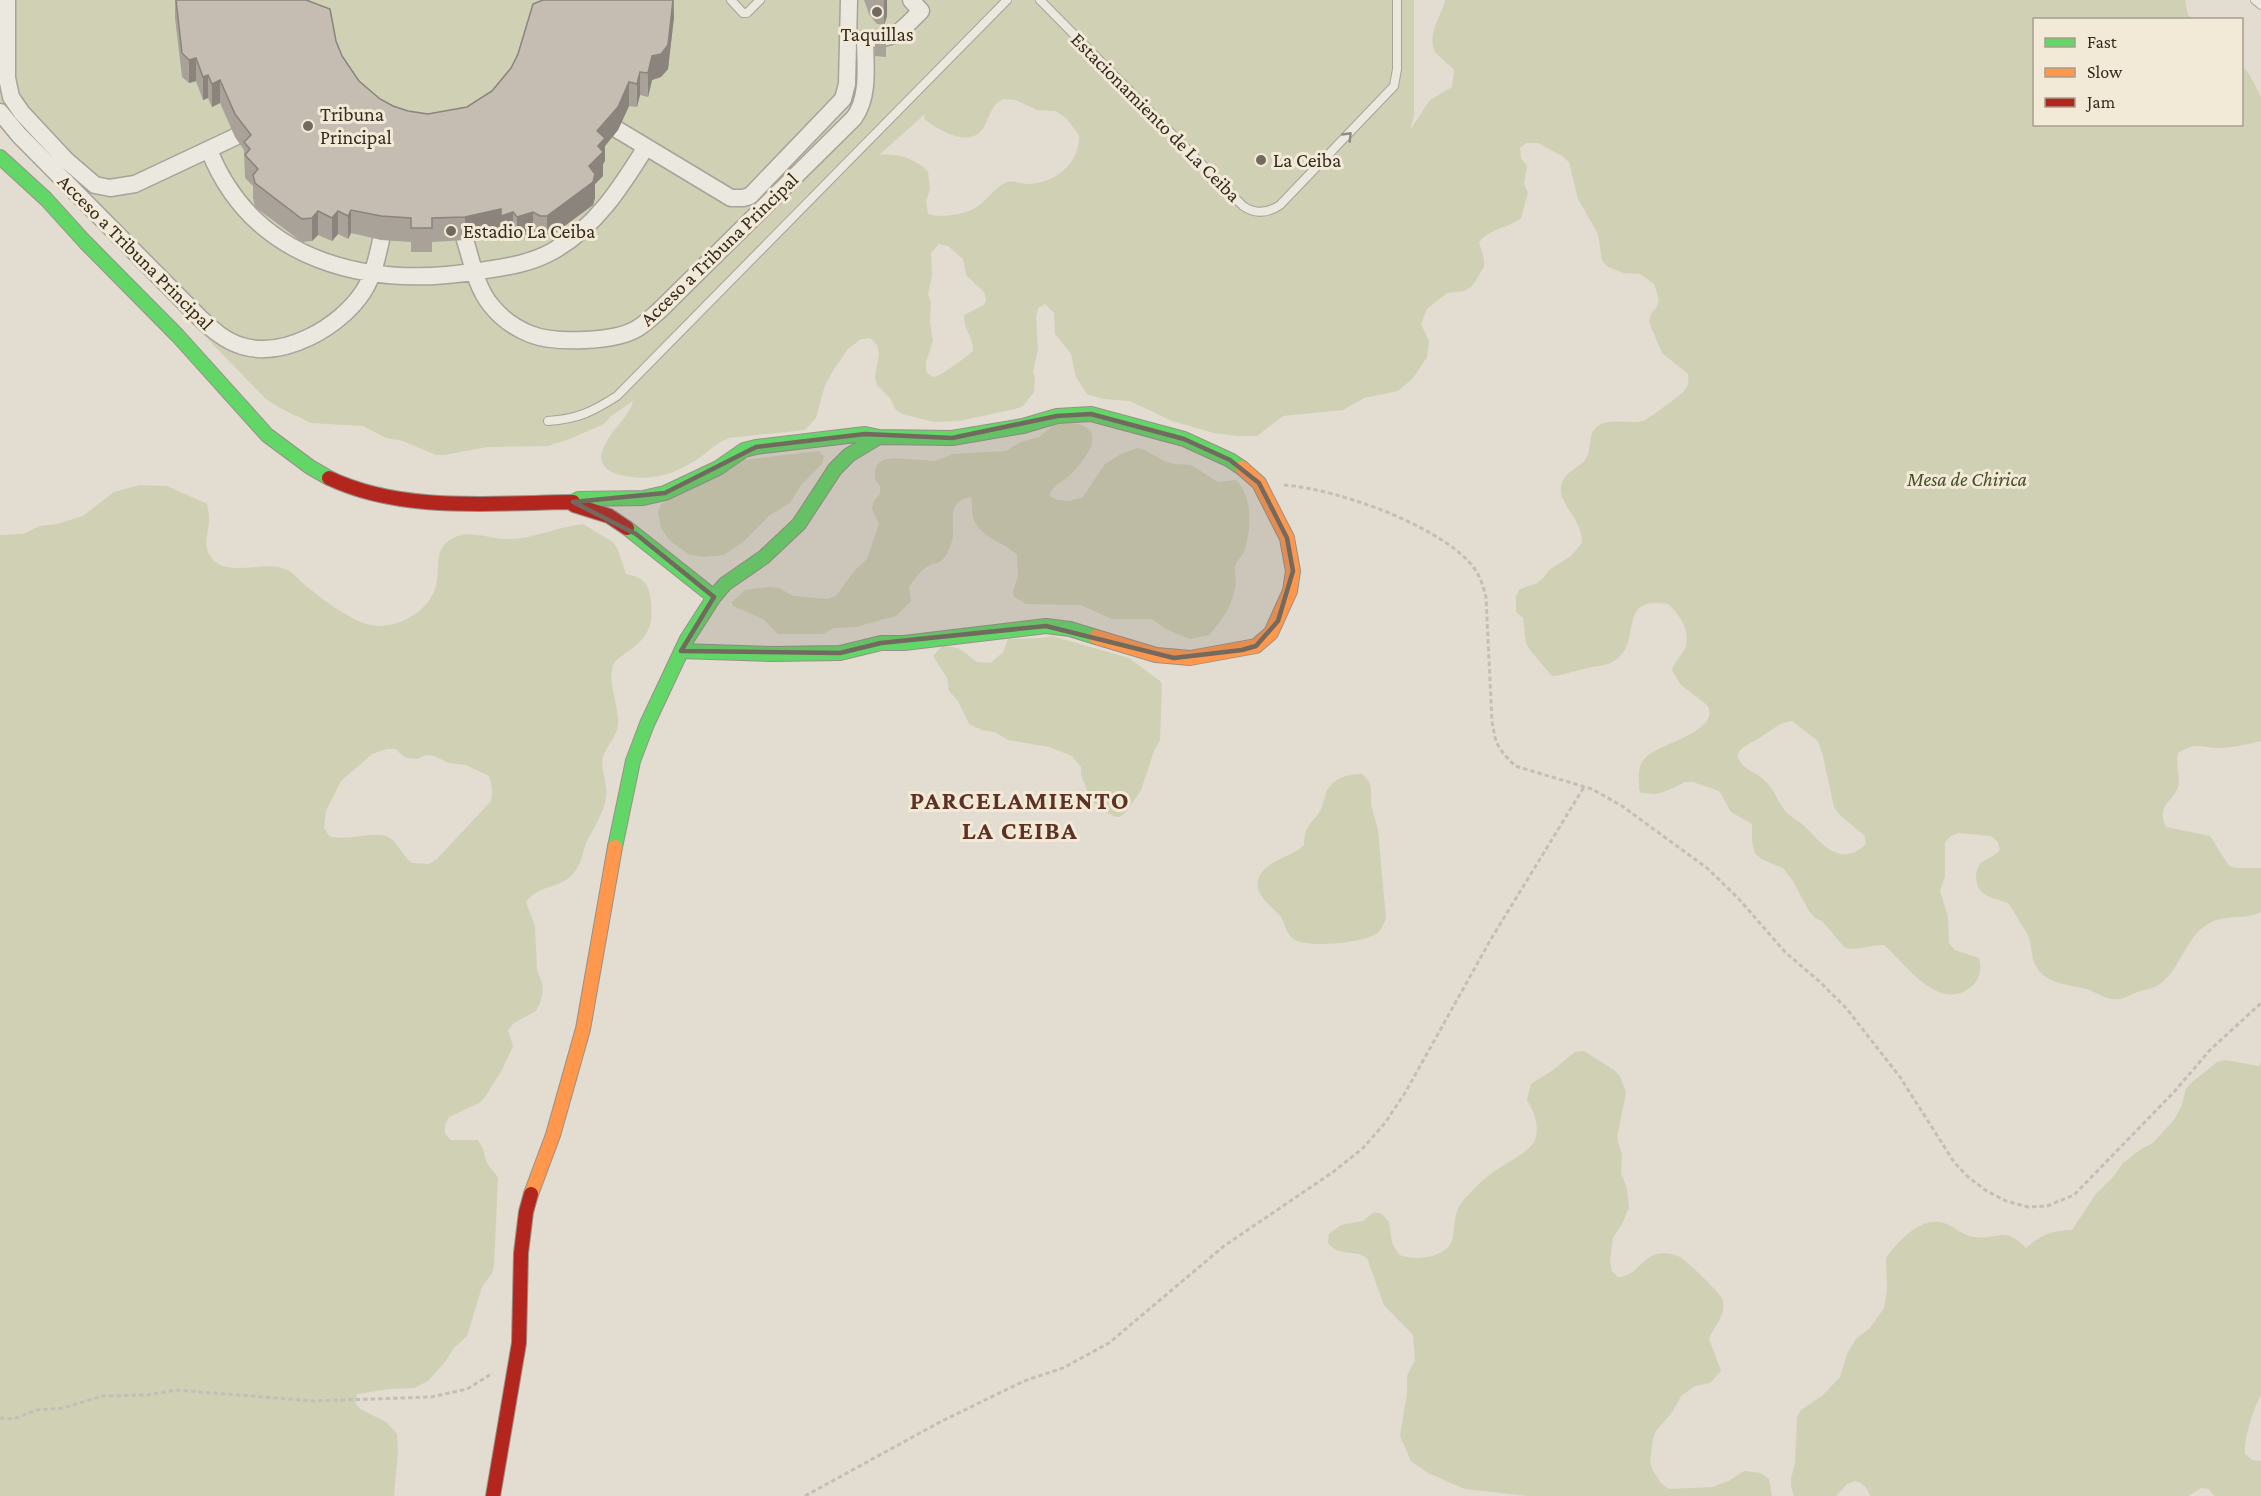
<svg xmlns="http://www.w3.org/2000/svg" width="2261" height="1496" font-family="'Crimson Pro',serif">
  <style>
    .green { fill: #d0d0b4; fill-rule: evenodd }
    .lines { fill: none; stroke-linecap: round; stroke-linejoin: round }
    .lane-casing { stroke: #a8a299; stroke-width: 10 }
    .street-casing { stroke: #a8a299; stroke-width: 19 }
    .fast-casing { stroke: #979189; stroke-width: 16 }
    .slow-casing { stroke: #979189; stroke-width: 16 }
    .jam-casing { stroke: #979189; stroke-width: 16 }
    .path { stroke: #c3bfb8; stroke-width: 3; stroke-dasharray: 4.5 3; stroke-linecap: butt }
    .lane { stroke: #ebe8e0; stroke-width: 8 }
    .street { stroke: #ebe8e0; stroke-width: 16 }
    .fast { stroke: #63d668; stroke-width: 14 }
    .slow { stroke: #ff974d; stroke-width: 14 }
    .jam { stroke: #b3261e; stroke-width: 14 }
    .wall { fill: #a9a299 }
    .shaded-wall { fill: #8a847d }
    .building { fill: #c5bcb2; stroke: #8a847d; stroke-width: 1.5 }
    .oneway { stroke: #908a80 }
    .marked { fill: #72695f; fill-opacity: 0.2; stroke: #72695f; stroke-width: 4.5; stroke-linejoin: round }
    .poi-dot { fill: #72695f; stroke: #f2ead7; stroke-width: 2 }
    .labels { text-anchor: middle; stroke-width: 6; stroke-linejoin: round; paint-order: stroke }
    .poi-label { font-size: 20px; fill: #362b21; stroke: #f2ead7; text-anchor: start }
    .street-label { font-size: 20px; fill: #362b21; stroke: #f2ead7 }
    .park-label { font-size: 20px; font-style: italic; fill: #47502a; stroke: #f2ead7 }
    .district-label { font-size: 26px; font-weight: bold; letter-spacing: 1.5px; fill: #5e3125; stroke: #f2ead7 }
  </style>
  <rect width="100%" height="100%" fill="#e2dcd1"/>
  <!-- green -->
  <path class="green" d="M0 0H1414V116L1410 130 1430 100 1452 87 1454 70C1449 64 1441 59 1436 53 1425 35 1442 16 1445 0H2185L2188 15 2193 19 2034 20V124H2242V66L2248 72 2261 97V741C2249 744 2235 747 2223 748 2203 749 2197 740 2178 753 2175 765 2181 778 2178 787 2172 803 2156 805 2166 827L2210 836 2229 866 2237 868H2261V912C2244 921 2225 913 2208 924 2185 937 2181 969 2160 984 2153 989 2146 989 2138 992 2129 995 2124 1000 2112 999 2103 998 2096 992 2087 989 2071 985 2052 985 2040 972 2030 960 2033 951 2029 938 2027 933 2012 908 2008 903 1993 897 1978 898 1976 878 1976 873 1977 868 1980 864 1986 858 1994 857 2000 850L1998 842 1991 836 1959 833 1951 836 1945 842V876L1940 891 1948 917 1949 943 1955 950 1979 958C1982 967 1980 980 1971 987 1938 1013 1906 964 1884 945 1871 944 1859 951 1845 948L1822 921 1815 918 1809 911 1793 881 1783 868 1761 859 1755 853 1752 841V824L1731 812 1719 791 1693 782H1685L1669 790 1656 794 1641 793C1638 788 1639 785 1639 780 1639 771 1639 764 1645 758 1657 744 1723 731 1707 705L1681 685 1672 670C1675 661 1683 654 1686 646 1690 630 1679 613 1668 604 1620 596 1639 633 1622 654 1611 667 1598 665 1583 669 1572 671 1563 676 1552 676L1530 650 1526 643 1523 618 1516 612V596L1520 589 1537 583 1544 577 1549 570 1571 556 1582 543C1582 518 1559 505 1561 487 1563 473 1577 469 1585 460 1593 450 1586 435 1598 426 1610 418 1629 424 1643 421 1648 419 1681 395 1684 391 1689 385 1689 381 1688 374L1662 353 1649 322 1651 314 1657 307 1659 299 1654 284 1640 274 1624 273 1608 267 1602 261 1598 234 1578 199 1569 162 1562 156 1538 143H1526L1520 148 1521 158 1527 166 1524 184 1528 193 1521 218C1507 229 1490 228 1479 242L1484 259V267L1476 280 1471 287 1464 291 1447 293 1427 309 1421 324 1429 341 1427 357 1413 378 1398 391 1364 398 1343 410 1283 416 1257 436H1238L1214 433 1172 421 1130 401 1103 399 1087 394 1076 377 1071 354 1055 334 1054 313 1045 304 1038 308 1036 318 1038 349 1033 371 1035 379 1034 392 1023 406 1015 409 959 421 934 422 902 414 896 410 890 398 877 385 875 377 879 354 877 345 870 338 861 339 848 349 834 369 825 385 816 418 805 430 729 438C718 442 711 449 702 456 674 475 653 482 620 475 610 472 602 468 601 457 606 431 629 420 633 401L611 416 604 424 572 438 548 446 487 447 444 455H436L403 441 386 438 363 426 311 423 280 408 266 399 0 125ZM1003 99 1016 100 1037 110 1056 111 1067 119 1079 135C1080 164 1055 183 1028 184 1020 184 1012 179 1005 183 995 188 989 197 981 204 970 214 942 219 928 214L926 201 930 189 928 172C917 159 896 153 879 155L925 114 924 119C939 130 972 151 985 125 991 114 991 105 1003 99ZM939 244 948 246 963 259 966 275 984 292 986 300 984 305 964 315C963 328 974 339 973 351 966 357 940 377 933 377L926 372V362L933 341 930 323 931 302 928 294 932 276 931 253ZM1792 721 1818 741 1823 756 1834 807 1839 814 1865 836 1866 844C1838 870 1821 841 1802 824 1797 820 1791 817 1787 813 1779 804 1775 791 1766 782 1756 771 1741 770 1737 755 1743 744 1751 744 1761 737 1772 730 1778 723 1792 721Z
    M1056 423C1064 424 1077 422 1084 426 1106 437 1079 467 1069 476 1062 483 1051 485 1050 496L1057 500 1070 501 1083 497 1105 464 1121 454 1137 448 1145 450 1164 461 1174 464 1191 465 1218 482 1236 480C1253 497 1252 529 1244 551 1242 557 1236 561 1235 567 1234 572 1236 576 1236 581 1234 603 1223 620 1209 635L1190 639 1166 629 1152 619H1112L1081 605 1026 604 1014 597 1013 592 1018 576 1017 555C1004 541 979 538 973 517 971 510 973 503 971 497 942 501 958 528 951 544 949 551 944 561 937 563 932 565 934 562 928 566 921 570 914 580 909 587L911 601 896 616 855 627 834 628 823 634H778L763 619 733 606 732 602 745 590 767 587 779 588 793 596 827 599 836 596 854 571 867 559 879 524 872 509 874 501 880 494V486L875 479V470L877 465 883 460 894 458 935 461 953 454 1006 451 1021 442 1039 437Z
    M819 451 824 456 822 464 801 485 790 503 770 515 743 542 724 555 703 557 690 555 669 540 661 528 658 512 661 504 743 460Z
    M140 485 167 486 207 504C208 509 209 513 209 518 210 528 204 538 207 549 218 583 261 559 285 569 293 572 299 580 306 586 322 599 354 624 376 626 401 627 429 611 436 586 441 567 431 546 458 536 470 531 489 538 503 539 529 541 556 527 583 524L613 542 618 550 626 574C640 577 648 581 650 596 655 624 649 637 626 653 619 658 613 661 612 670 609 688 619 706 618 724 617 737 607 745 603 757 600 769 608 784 606 797 604 814 593 828 586 843 583 851 582 861 577 868 564 891 540 882 526 902L535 926 537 970 543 986 542 995 540 1003 536 1011 514 1023 508 1030 513 1046 502 1070 485 1097 479 1103 449 1117 445 1125V1134L451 1140H477C486 1149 483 1156 488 1165 492 1170 495 1172 498 1178L494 1266 492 1273 482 1287 467 1336 454 1348 445 1362 428 1381 414 1388 389 1389 357 1394 355 1402 360 1409 386 1422 397 1434 398 1451 394 1496H0V535L23 534 40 526 57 524 83 516 114 492ZM387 749H395L406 758 417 759 426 755 434 756 449 763 466 765 489 776C492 785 493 792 491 801L437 859 429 864 412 863C403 856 398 844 390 838 376 829 349 842 329 836L324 828 326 811 341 781 372 754Z
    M1052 636 1129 658 1160 681 1162 685 1160 740 1154 751 1141 790 1127 811 1120 817H1116L1104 811 1091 800 1081 775V767L1072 756 1049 747 1008 740 995 732 982 730 969 724 958 701 949 691 947 678 933 656 942 646C963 647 961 650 977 662L991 663 1003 652 1008 639C1023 638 1037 640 1052 636Z
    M1362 774 1368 780 1371 788V805L1378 830 1386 919C1383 925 1381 931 1376 934 1361 943 1310 948 1295 940 1286 935 1286 925 1281 917 1274 908 1261 900 1258 889 1257 884 1258 879 1260 875 1268 860 1292 857 1304 845 1305 825 1310 826 1320 811 1323 805 1324 799 1326 793 1332 778 1348 774 1362 774Z
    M1584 1051 1614 1070 1620 1076 1626 1093 1617 1138 1622 1155 1621 1173 1627 1189 1629 1207 1622 1224 1613 1238 1610 1261 1612 1271 1618 1277C1636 1277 1641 1258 1657 1254 1665 1252 1672 1254 1680 1257 1687 1261 1721 1294 1723 1300 1726 1316 1714 1326 1709 1339L1721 1371 1710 1383 1695 1386 1681 1396 1673 1411 1656 1431 1653 1439 1650 1461 1652 1469 1661 1483 1669 1489 1712 1487 1729 1481 1744 1471 1761 1473 1769 1479 1772 1496H1528L1465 1489 1428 1473 1411 1461 1400 1436 1407 1393V1376L1415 1360 1413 1335 1384 1305 1367 1258C1355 1249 1338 1257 1328 1243L1329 1234 1341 1225 1363 1221 1374 1212 1382 1214 1389 1222 1392 1243 1399 1255C1414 1260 1435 1259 1447 1248 1458 1239 1450 1217 1462 1202 1469 1193 1483 1180 1492 1173 1503 1165 1531 1151 1535 1140 1540 1125 1534 1112 1527 1100L1531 1084 1553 1070 1575 1052Z
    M2225 1060 2259 1066 2261 1062V1395C2253 1409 2244 1439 2245 1454L2252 1460 2261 1461V1496H2214L2209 1489 2201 1488 2188 1496H1870C1867 1487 1864 1484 1855 1481L1847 1484 1836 1496H1794L1791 1487V1479L1795 1463 1797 1417 1801 1410 1822 1396 1840 1377 1847 1354 1856 1339 1870 1328 1884 1308 1887 1291 1886 1258C1898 1242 1920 1216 1944 1223 1954 1226 1963 1236 1974 1237 2000 1240 2003 1225 2026 1248 2040 1235 2053 1230 2072 1230L2095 1195 2113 1177 2123 1163 2144 1147 2152 1144 2174 1120 2182 1105 2186 1089 2191 1083 2217 1062Z"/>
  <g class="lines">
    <!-- lane casing -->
    <g class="lane-casing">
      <path id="lane" d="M731 0 743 13H747L760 0
        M1040 0 1243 206C1256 215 1268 213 1280 205L1394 86 1397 69V0
        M2255 0 2261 5
        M548 421C578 419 592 412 617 396L1007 0"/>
    </g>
    <!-- street casing -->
    <g class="street-casing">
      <path id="street" d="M7 0V78L11 97 22 113 66 160 95 185 110 188 135 184 235 137
        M864 39C898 39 898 33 921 11L911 0
        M0 112 19 135 200 318C213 330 225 341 242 346 284 359 340 327 363 292 373 277 377 258 381 240
        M618 130 731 198H743L750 196 843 99 847 84 849 0
        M209 150C254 263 369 289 479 271 505 267 530 264 553 251 596 227 621 187 646 147
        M465 240C472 262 476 286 490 304 500 317 515 328 530 334 555 344 616 342 638 328 646 323 653 316 660 310L854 118C870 96 865 64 865 39"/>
    </g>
    <!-- fast casing -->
    <g class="fast-casing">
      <path id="fast" d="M0 157 46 199 85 242 178 336 267 435 310 467 329 478
        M573 502 579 499 643 498 665 493 718 468 744 450 756 447 865 434 879 437 952 438 1023 426 1057 416 1091 414 1184 439 1230 460 1242 468
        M627 528 714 597
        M681 651 773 654 840 653 881 643H904L1046 626 1070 629 1096 637
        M615 847 633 761 647 724 687 639 714 597 725 584 764 557 799 524 835 469 849 455 879 437"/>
    </g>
    <!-- slow casing -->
    <g class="slow-casing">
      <path id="slow" d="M1096 637 1156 655 1190 658 1256 646 1271 633 1290 591 1293 571 1287 538 1259 483 1242 468
        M531 1194 553 1135 583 1029 615 847"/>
    </g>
    <!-- jam casing -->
    <g class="jam-casing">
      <path id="jam" d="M329 478C402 513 494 503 573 502L574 505 609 516 627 528
        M493 1496 519 1343 521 1253 526 1212 531 1194"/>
    </g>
    <!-- path -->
    <path class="path" d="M1284 485C1337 489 1435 524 1470 563 1479 573 1483 585 1486 597L1492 722 1496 742 1503 753 1515 766 1592 789 1622 806 1707 868 1738 898 1785 952 1820 982 1846 1008 1900 1077 1954 1162 1967 1176 1985 1190 2006 1201 2028 1207 2047 1206 2074 1195 2174 1092 2210 1050 2261 1003
      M0 1418 13 1419 37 1410 63 1408 103 1396 146 1395 176 1390 314 1401 431 1397 467 1389 493 1373
      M805 1496 940 1422 1024 1381 1063 1368 1109 1343 1224 1246 1333 1172 1363 1148 1385 1123 1405 1093 1491 939 1584 787"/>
    <!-- lane -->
    <use href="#lane" class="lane"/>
    <!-- street -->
    <use href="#street" class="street"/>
    <!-- fast -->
    <use href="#fast" class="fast"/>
    <!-- slow -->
    <use href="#slow" class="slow"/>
    <!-- jam -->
    <use href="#jam" class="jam"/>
  </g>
  <!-- wall -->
  <path class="wall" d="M175 0H306L336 41 342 56 359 81 380 99 393 106 408 111 428 114 467 107 674 0V17L668 69 661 77 652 80 648 97 640 95 637 107 629 106 618 130 605 146V161L603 164V176L595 184V198L593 205 547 239H540L533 236 517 240 513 235 501 239V233L465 240 432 242V252H411V242L381 240 351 233 348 239 338 234 332 241 318 235 312 241 302 242 255 207 253 198V186L245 178 244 150 235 137 220 103 212 107 208 98 203 100 196 81 189 83 182 77 175 18Z
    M864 0H887V16L884 25 877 24 869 14Z
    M875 33H886V57L875 56Z"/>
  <!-- shaded-wall -->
  <path class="shaded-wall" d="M673 0 674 17 668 69 661 77 652 80 648 97V73L652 56Z
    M884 0H887V16L884 25Z
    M196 58V81L189 83V60Z
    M640 72V95L637 107V84Z
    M208 75V98L203 100V77Z
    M220 80V103L212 107V84Z
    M629 82V106L618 130 605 146V161L603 164V176L595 184V198L593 205 547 239V216L589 166 597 131Z
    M501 209V233L465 240V217Z
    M351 210V233L348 239V216Z
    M318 211V235L312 241V218Z
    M338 211V234L332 241V218Z
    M513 212V235L501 239V216Z
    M533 212V236L517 240V217Z"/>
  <!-- building -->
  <path class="building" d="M176 0H306L330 9 336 41 342 56 359 81 380 99 393 106 408 111 428 114 467 107 492 91 511 68 518 54 533 4 543 0H673L668 45 661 54 652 56 648 73 640 72 637 84 629 82 618 107 597 131 605 138 598 146 603 152 589 166 595 174 593 182 547 216H540L533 212 517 217 513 212 501 216V209L465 217 432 218V228H411V218L381 216 351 210 348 216 338 211 332 218 318 211 312 218 302 219 255 183 253 175 258 169 245 155 250 149 244 142 251 135 235 114 220 80 212 84 208 75 203 77 196 58 189 60 182 53Z
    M881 28 886 33H875Z"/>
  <!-- one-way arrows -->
  <defs><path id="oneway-chevron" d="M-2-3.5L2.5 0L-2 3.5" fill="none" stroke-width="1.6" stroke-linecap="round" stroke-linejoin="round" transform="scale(1.5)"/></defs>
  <use class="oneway" href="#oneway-chevron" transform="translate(1348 136) rotate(-46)"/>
  <!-- marked area -->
  <path class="marked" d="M1091 414 1184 439 1230 460 1259 483 1287 538 1293 571 1278 621 1256 646 1242 650 1174 658 1046 626 881 643 840 653 681 651 714 597 636 534 573 502 665 493 756 447 865 434 952 438 1057 416Z"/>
  <!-- markers -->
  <g class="poi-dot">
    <circle cx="877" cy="12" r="6"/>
    <circle cx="308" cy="126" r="6"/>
    <circle cx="1261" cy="160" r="6"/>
    <circle cx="451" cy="231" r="6"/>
  </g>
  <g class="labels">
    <!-- poi labels -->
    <g class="poi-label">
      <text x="877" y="41" text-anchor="middle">Taquillas</text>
      <text x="320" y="121">Tribuna<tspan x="320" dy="23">Principal</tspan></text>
      <text x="1273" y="167">La Ceiba</text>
      <text x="463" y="238">Estadio La Ceiba</text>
    </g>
    <!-- street labels -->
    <g class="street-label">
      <text transform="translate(1156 117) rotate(45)" y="7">Estacionamiento de La Ceiba</text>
      <text transform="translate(719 249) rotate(-44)" y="7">Acceso a Tribuna Principal</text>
      <text transform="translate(136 252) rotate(45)" y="7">Acceso a Tribuna Principal</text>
    </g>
    <!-- park labels -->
    <g class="park-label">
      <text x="1967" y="486">Mesa de Chirica</text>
    </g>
    <!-- district labels -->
    <g class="district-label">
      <text x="1020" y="809">PARCELAMIENTO<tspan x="1020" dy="30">LA CEIBA</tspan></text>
    </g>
  </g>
  <!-- legend -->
  <rect x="2033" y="18" width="210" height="108" fill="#f2ead7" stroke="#a79e8e" stroke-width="1.5"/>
  <rect x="2045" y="38" width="30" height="9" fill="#63d668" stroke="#a79e8e" stroke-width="1.5"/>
  <text x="2087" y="48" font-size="18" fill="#362b21">Fast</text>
  <rect x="2045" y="68" width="30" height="9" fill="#ff974d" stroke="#a79e8e" stroke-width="1.5"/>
  <text x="2087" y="78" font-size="18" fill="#362b21">Slow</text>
  <rect x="2045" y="98" width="30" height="9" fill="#b3261e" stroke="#a79e8e" stroke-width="1.5"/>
  <text x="2087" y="108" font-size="18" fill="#362b21">Jam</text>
</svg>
